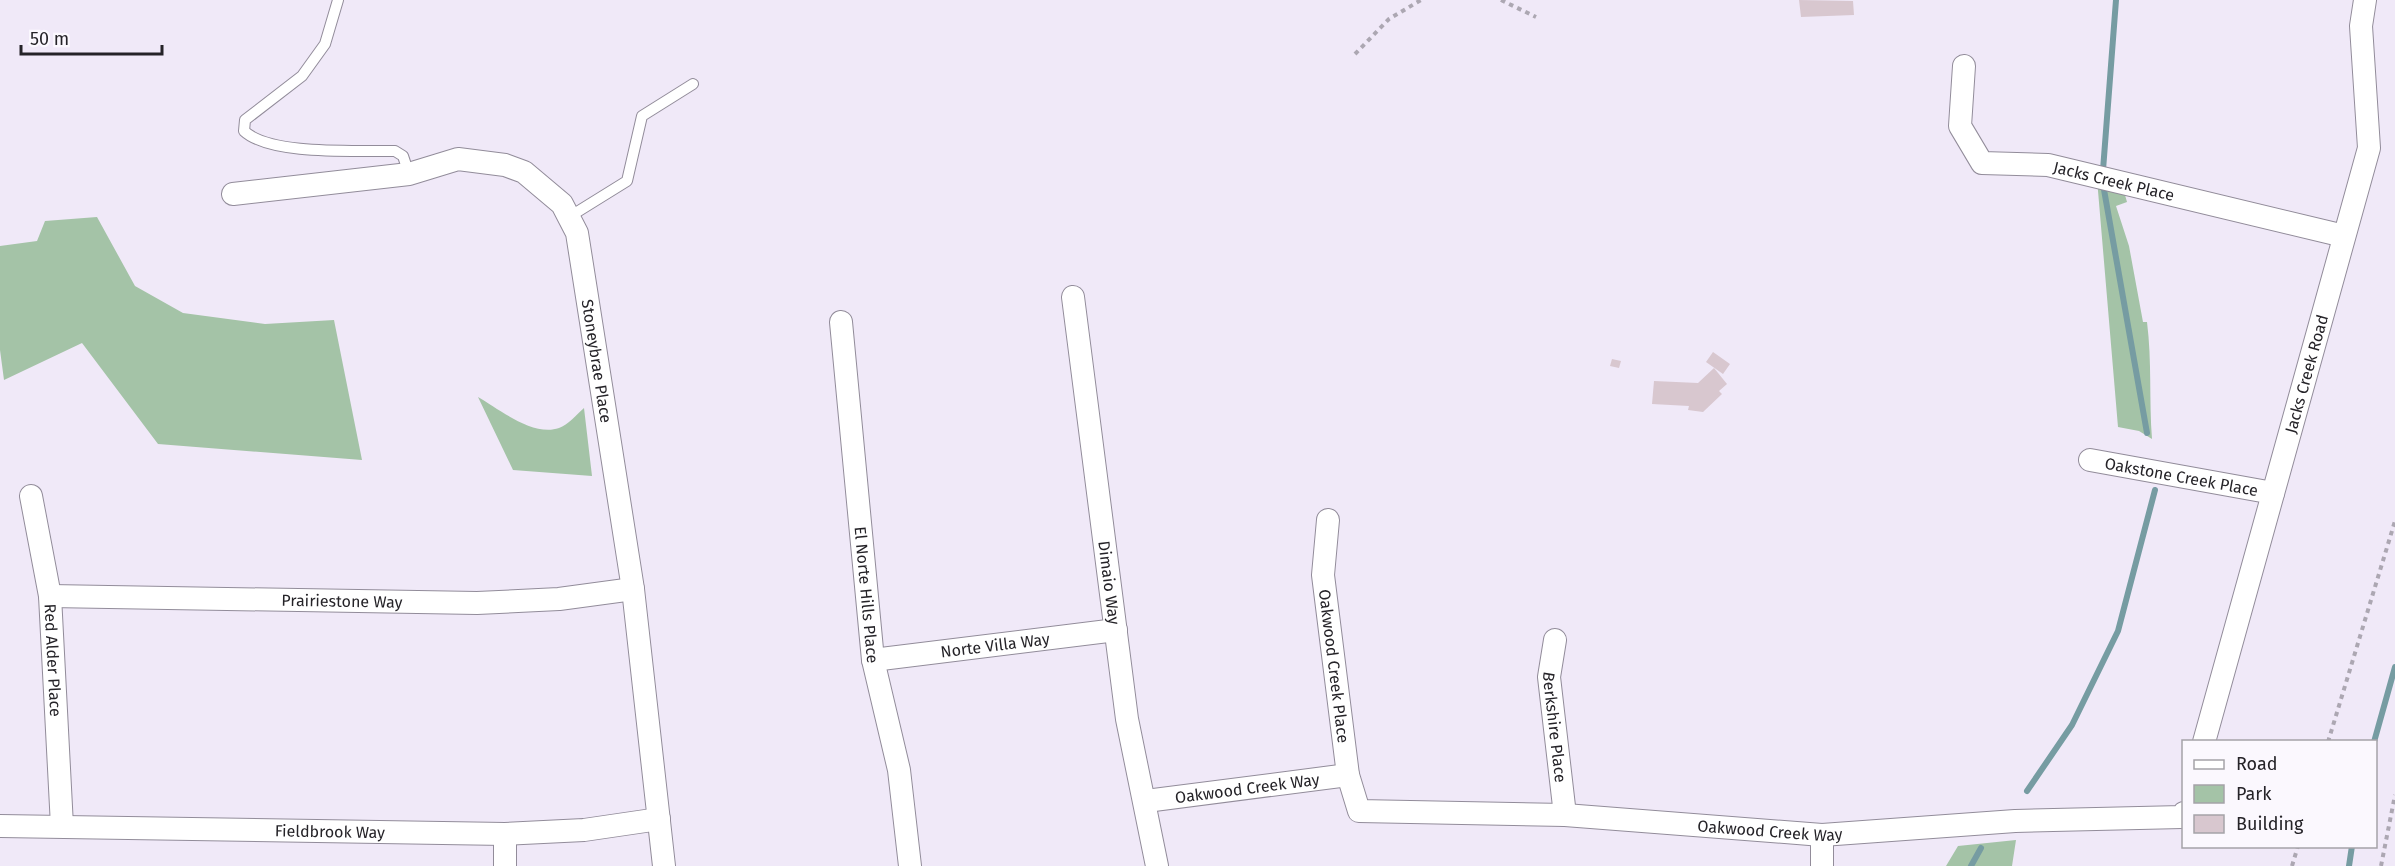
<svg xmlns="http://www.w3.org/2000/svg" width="2395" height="866" font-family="'Fira Sans',sans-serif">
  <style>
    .green { fill: #a4c3a7 }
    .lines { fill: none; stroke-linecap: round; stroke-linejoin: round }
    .stream { stroke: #769ca2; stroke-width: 6 }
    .building { fill: #d8c7cf }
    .service-casing { stroke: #928c9a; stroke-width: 12 }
    .minor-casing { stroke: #928c9a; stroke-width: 24 }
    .path { stroke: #aca7b2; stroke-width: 4; stroke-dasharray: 4.5 4.5; stroke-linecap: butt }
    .service { stroke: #fff; stroke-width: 10 }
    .minor { stroke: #fff; stroke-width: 22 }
    .labels { text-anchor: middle; stroke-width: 5; stroke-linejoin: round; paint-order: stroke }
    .street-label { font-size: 16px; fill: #252328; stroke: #fbf8fe }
  </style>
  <rect width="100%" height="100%" fill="#f0e9f8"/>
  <!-- green -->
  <path class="green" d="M2097 179 2125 195 2127 202 2116 206 2129 246 2143 322H2147C2152 361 2149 400 2152 439L2139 431 2118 427Z
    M97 217 135 286 183 313 265 324 334 320 362 460 158 444 82 343 4 380 0 350V246L37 241 45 221Z
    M478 397C499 409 533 437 559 428 568 425 577 414 584 408L592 476 513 470Z
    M2016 840 2012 866H1946L1958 846Z"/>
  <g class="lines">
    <!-- stream -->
    <path class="stream" d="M2103 170 2116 0
      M2103 184 2147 433
      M2374 742 2395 667
      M2027 791 2072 725 2118 631 2155 490
      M1971 866 1981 848
      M2349 866 2352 846"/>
  </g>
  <!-- building -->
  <path class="building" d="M1799 0 1853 1 1854 15 1801 17Z
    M1713 352 1730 364 1723 374 1706 362Z
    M1612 359 1621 361 1619 368 1610 366Z
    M1714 368 1727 384 1719 391 1722 394 1703 412 1688 410 1689 406 1652 404 1654 381 1698 383Z"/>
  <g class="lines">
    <!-- service casing -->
    <g class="service-casing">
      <path id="service" d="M338 0 325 44 302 76 245 120 244 131C271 156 358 150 395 151L403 156 409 174
        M569 217 627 181 642 116 693 84"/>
    </g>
    <!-- minor casing -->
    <g class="minor-casing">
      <g id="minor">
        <path id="s1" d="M1964 66 1960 126 1982 163 2048 165 2344 236"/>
        <path id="s2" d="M233 194 409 174 458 159 505 165 524 172 562 204 577 233 633 589 664 866"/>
        <path id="s3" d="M1073 297 1127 719 1157 866"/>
        <path id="s4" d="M841 322 873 660 899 770 910 866"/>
        <path id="s5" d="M2090 460 2273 493"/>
        <path id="s6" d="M31 496 50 596 62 826"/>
        <path id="s7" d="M1328 520 1323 575 1348 775 1359 811 1565 815 1822 835 2015 821 2182 817 2184 813"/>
        <path id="s8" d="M50 596 477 603 559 599 633 589"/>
        <path id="s9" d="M1555 640 1549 677 1565 815"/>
        <path id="s10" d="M873 660 1116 630"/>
        <path id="s11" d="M2204 742 2369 148 2361 26 2365 0"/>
        <path id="s12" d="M1146 801 1348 775"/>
        <path id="s13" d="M0 826 505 834 584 830 659 819"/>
        <path d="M1822 835V866"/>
        <path d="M505 866V834"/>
      </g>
    </g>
    <!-- path -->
    <path class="path" d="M1501 0 1536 17
      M1355 54 1389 19 1421 0
      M2328 742 2395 521
      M2292 866 2298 846
      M2381 866 2395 795"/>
    <!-- service -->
    <use href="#service" class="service"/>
    <!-- minor -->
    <use href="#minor" class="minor"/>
  </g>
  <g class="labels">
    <!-- street labels -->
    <g class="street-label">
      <text dy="6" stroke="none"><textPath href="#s1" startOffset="237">Jacks Creek Place</textPath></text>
      <text dy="6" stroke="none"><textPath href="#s2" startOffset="508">Stoneybrae Place</textPath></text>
      <text dy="6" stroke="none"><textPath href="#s11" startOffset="382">Jacks Creek Road</textPath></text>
      <text dy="6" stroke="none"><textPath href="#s5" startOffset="93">Oakstone Creek Place</textPath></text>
      <text dy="6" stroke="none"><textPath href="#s3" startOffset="288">Dimaio Way</textPath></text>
      <text dy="6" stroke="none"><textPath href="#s4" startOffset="274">El Norte Hills Place</textPath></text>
      <text dy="6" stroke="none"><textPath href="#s8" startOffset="292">Prairiestone Way</textPath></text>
      <text dy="6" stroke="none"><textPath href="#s10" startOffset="123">Norte Villa Way</textPath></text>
      <text dy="6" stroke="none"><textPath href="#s6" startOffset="166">Red Alder Place</textPath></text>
      <text dy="6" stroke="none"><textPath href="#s7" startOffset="147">Oakwood Creek Place</textPath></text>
      <text dy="6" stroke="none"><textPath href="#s9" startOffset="88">Berkshire Place</textPath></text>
      <text dy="6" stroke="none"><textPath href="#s12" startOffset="102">Oakwood Creek Way</textPath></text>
      <text dy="6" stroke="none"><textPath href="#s7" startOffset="706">Oakwood Creek Way</textPath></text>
      <text dy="6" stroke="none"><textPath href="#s13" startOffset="330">Fieldbrook Way</textPath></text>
    </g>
  </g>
  <!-- legend -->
  <rect x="2182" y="740" width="195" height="108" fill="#fbf8fe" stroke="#a5a3a8" stroke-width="1.5"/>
  <rect x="2194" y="760" width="30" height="9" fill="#ffffff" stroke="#a5a3a8" stroke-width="1.5"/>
  <text x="2236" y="770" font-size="18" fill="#252328">Road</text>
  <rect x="2194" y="785" width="30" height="18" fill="#a4c3a7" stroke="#a5a3a8" stroke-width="1.5"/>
  <text x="2236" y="800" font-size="18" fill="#252328">Park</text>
  <rect x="2194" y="815" width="30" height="18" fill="#d8c7cf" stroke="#a5a3a8" stroke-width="1.5"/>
  <text x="2236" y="830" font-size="18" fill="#252328">Building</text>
  <!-- scale -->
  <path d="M21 45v9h141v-9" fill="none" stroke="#252328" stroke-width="3"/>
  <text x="30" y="45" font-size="18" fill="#252328" stroke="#fbf8fe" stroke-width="4.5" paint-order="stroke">50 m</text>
</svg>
